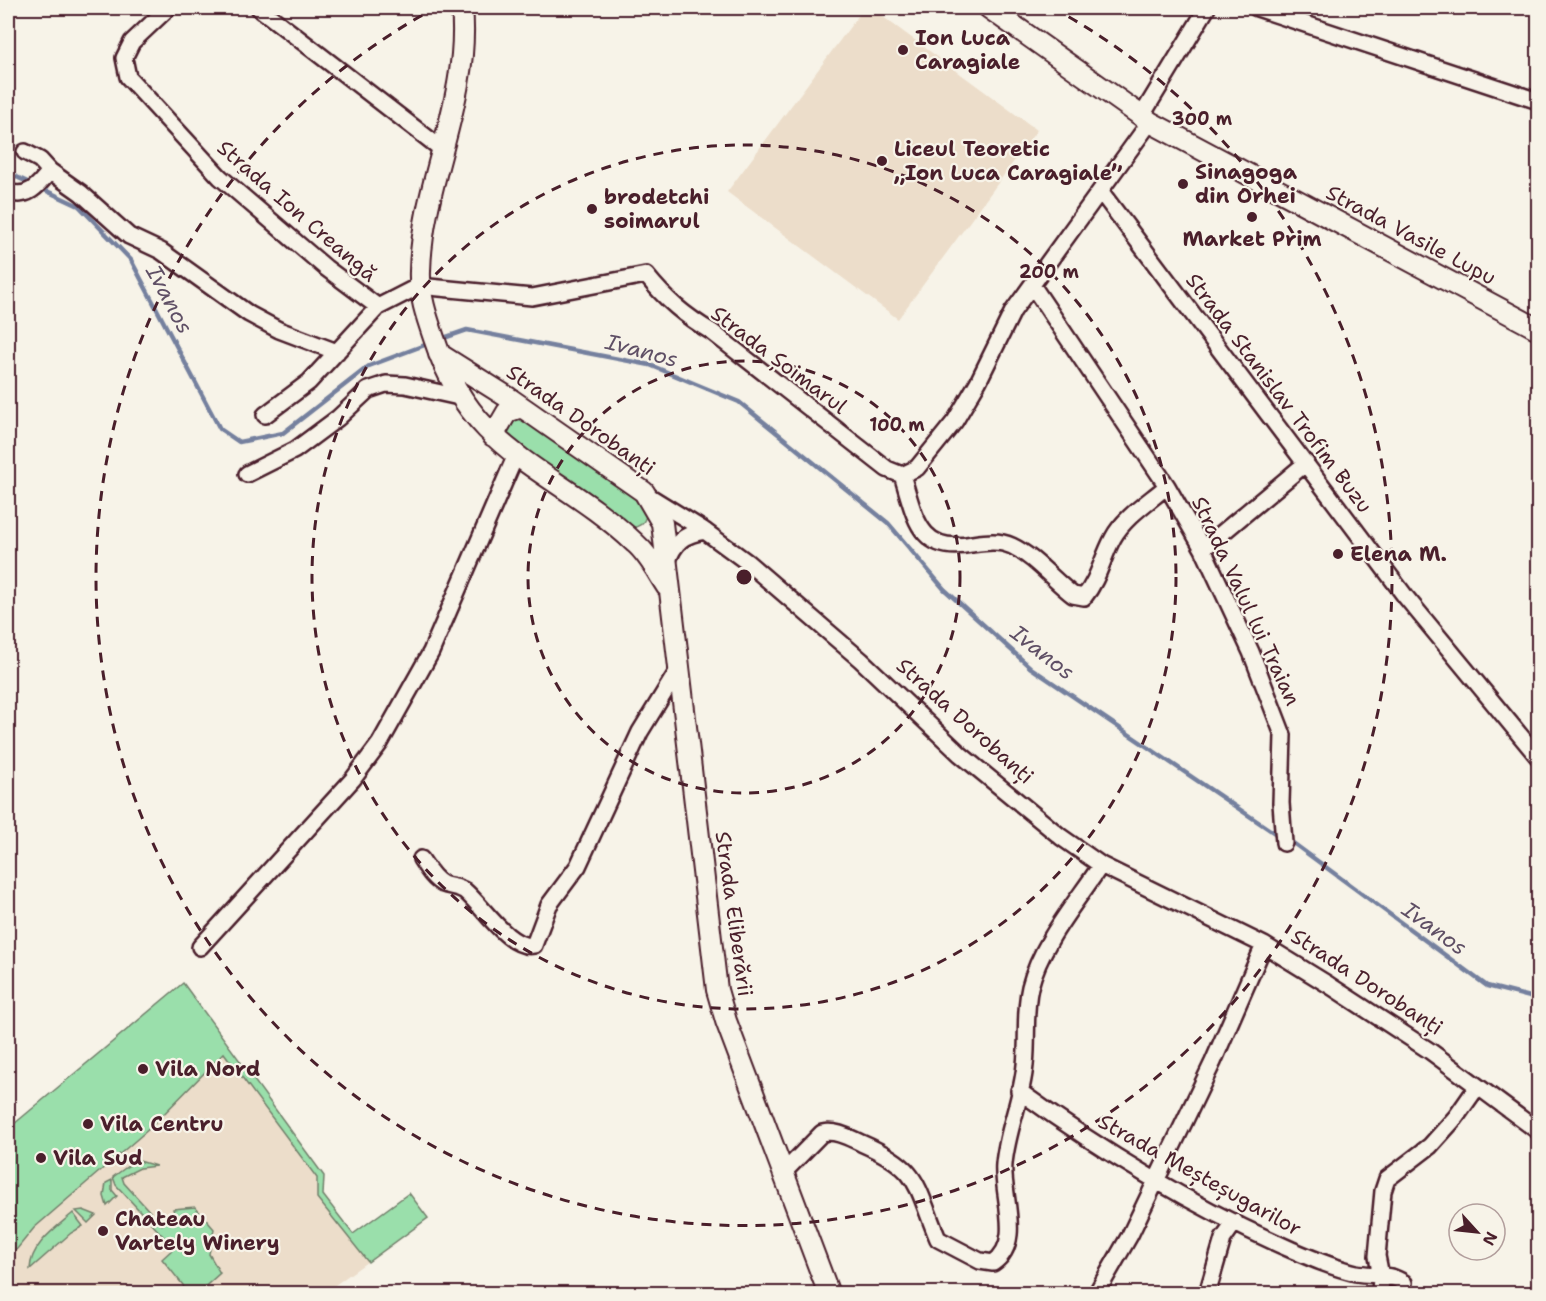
<svg xmlns="http://www.w3.org/2000/svg" width="1546" height="1301" font-family="'Shantell Sans',sans-serif">
  <style>
    .built { fill: #ecddca }
    .green { fill: #9adfab; stroke: #727f6b; stroke-width: 1.5 }
    .lines { fill: none; stroke-linecap: round; stroke-linejoin: round }
    .stream { stroke: #74809e; stroke-width: 4.5 }
    .street-casing { stroke: #4a1f2b; stroke-width: 20 }
    .secondary-casing { stroke: #4a1f2b; stroke-width: 24 }
    .street { stroke: #f7f3e8; stroke-width: 15 }
    .secondary { stroke: #f7f3e8; stroke-width: 20 }
    .ring { fill: none; stroke: #4a1f2b; stroke-width: 3; stroke-dasharray: 10 8 }
    .poi-dot { fill: #4a1f2b; stroke: #f7f3e8; stroke-width: 2 }
    .labels { text-anchor: middle; stroke-width: 4.5; stroke-linejoin: round; paint-order: stroke }
    .poi-label { font-size: 21px; font-weight: bold; fill: #4a1f2b; stroke: #f7f3e8; text-anchor: start }
    .street-label { font-size: 21px; fill: #4a1f2b; stroke: #f7f3e8 }
    .water-label { font-size: 22px; font-style: italic; fill: #5f4f65; stroke: #f7f3e8 }
    .centre { fill: #4a1f2b; stroke: #f7f3e8; stroke-width: 3 }
    .ring-label { font-size: 18px; text-anchor: middle; font-weight: bold; fill: #4a1f2b; stroke: #f7f3e8; stroke-width: 4.5; stroke-linejoin: round; paint-order: stroke }
  </style>
  <rect width="100%" height="100%" fill="#f7f3e8"/>
  <filter id="ink" filterUnits="userSpaceOnUse"><feTurbulence type="fractalNoise" baseFrequency=".0167" numOctaves="2"/><feDisplacementMap in="SourceGraphic" scale="12" xChannelSelector="R" yChannelSelector="G"/><feConvolveMatrix kernelMatrix="1 2 1 2 8 2 1 2 1" color-interpolation-filters="sRGB"/></filter>
  <g filter="url(#ink)">
    <!-- built -->
    <path class="built" d="M864 8H871L1037 130 898 319 727 192Z
      M183 983 324 1176 323 1195 353 1234 409 1193 428 1218 324 1293 206 1294 202 1290 198 1294H8V1129Z"/>
    <!-- green -->
    <path class="green" d="M521 415 645 503C649 518 644 528 627 528L507 442 504 424Z
      M183 983 324 1176 323 1195 353 1234 409 1193 428 1218 368 1262 317 1198V1178L224 1053 150 1128 34 1228 17 1249 8 1255V1129Z
      M136 1160 156 1166 140 1168 122 1177 124 1183 162 1225 174 1215 173 1209 195 1207 214 1229 209 1254 220 1273 198 1293H185L183 1285 162 1259 174 1248 116 1185 113 1177Z
      M112 1180V1190L117 1196 107 1206 104 1196 106 1183Z
      M83 1210 96 1215 88 1223 76 1211Z
      M73 1213 83 1226 71 1233 30 1269C31 1244 56 1228 73 1213Z"/>
    <g class="lines">
      <!-- stream -->
      <path class="stream" d="M8 173 79 206 131 260 220 429 239 442 283 433 369 366 430 343
        M438 340 467 330 650 365 739 402 888 523 944 589 1031 668 1276 834
        M1293 843 1487 986 1538 999"/>
      <!-- street casing -->
      <g class="street-casing">
        <path id="street" d="M168 8 132 42 124 58 128 77 220 177 326 268 378 307
          M259 8 443 150
          M1257 8 1538 101
          M1141 117 1207 8
          M25 152 40 160 50 171 81 193 129 236 161 251 249 314 279 330 337 352
          M8 192C28 199 38 186 50 171
          M1101 192 1405 596 1538 757
          M1032 285 1167 486 1203 549 1251 652 1283 735 1281 803 1284 843
          M265 415 309 382 378 307 419 286 532 297 646 275C666 300 685 316 712 332L887 469 902 475 917 468 955 421 978 382 1013 311 1150 122
          M247 474 295 450 338 418 368 390 386 384 405 385 459 397
          M902 475C915 515 918 555 972 544 986 542 999 540 1012 546 1035 557 1053 580 1073 595L1084 597C1099 579 1102 558 1113 538 1124 517 1150 501 1167 486
          M644 493 702 529 747 562 861 660 960 754 1061 837 1101 865 1264 945 1329 985 1430 1051 1538 1131
          M1203 549 1306 463
          M667 563C674 542 684 534 705 531
          M421 859C427 868 433 879 443 884 451 887 458 886 465 891 482 905 510 951 534 945L549 905 578 866 640 732 680 667
          M200 947 353 779 380 743 431 652 515 457
          M1019 1091C1103 1152 1196 1208 1292 1250 1313 1259 1334 1268 1356 1273 1374 1276 1390 1273 1404 1283
          M783 1173 822 1133C836 1130 848 1137 861 1143 921 1169 915 1184 938 1239L980 1261 993 1263C1024 1242 1001 1195 1004 1164 1007 1130 1022 1099 1025 1065 1028 1039 1024 1013 1030 987 1041 943 1076 903 1101 865
          M1096 1294 1130 1235 1213 1062 1264 945
          M1207 1294 1223 1239 1235 1222
          M1380 1294 1381 1276 1377 1256 1383 1191 1387 1179 1430 1146 1456 1117 1477 1087"/>
      </g>
      <!-- secondary casing -->
      <g class="secondary-casing">
        <path id="secondary" d="M462 8C471 99 422 181 420 271 419 296 427 318 435 341 473 457 557 469 635 543 649 555 657 572 667 587
          M989 8 1150 122 1538 329
          M439 354 509 398 644 492 662 523 717 990 726 1021 829 1294
          M493 436 507 412 521 407"/>
      </g>
      <!-- street -->
      <use href="#street" class="street"/>
      <!-- secondary -->
      <use href="#secondary" class="secondary"/>
    </g>
  </g>
  <!-- distance rings -->
  <g class="ring">
    <circle cx="744" cy="577" r="216"/>
    <circle cx="744" cy="577" r="432"/>
    <path d="M1053 8A648 648 0 1 1 435 8"/>
  </g>
  <!-- markers -->
  <g class="poi-dot">
    <circle cx="903" cy="50" r="6"/>
    <circle cx="882" cy="161" r="6"/>
    <circle cx="1183" cy="184" r="6"/>
    <circle cx="592" cy="209" r="6"/>
    <circle cx="1252" cy="217" r="6"/>
    <circle cx="1338" cy="554" r="6"/>
    <circle cx="143" cy="1069" r="6"/>
    <circle cx="88" cy="1124" r="6"/>
    <circle cx="41" cy="1158" r="6"/>
    <circle cx="103" cy="1231" r="6"/>
  </g>
  <g class="labels">
    <!-- poi labels -->
    <g class="poi-label">
      <text x="915" y="45">Ion Luca<tspan x="915" dy="24">Caragiale</tspan></text>
      <text x="894" y="156">Liceul Teoretic<tspan x="894" dy="24">„Ion Luca Caragiale”</tspan></text>
      <text x="1195" y="179">Sinagoga<tspan x="1195" dy="24">din Orhei</tspan></text>
      <text x="604" y="204">brodetchi<tspan x="604" dy="24">soimarul</tspan></text>
      <text x="1252" y="246" text-anchor="middle">Market Prim</text>
      <text x="1350" y="561">Elena M.</text>
      <text x="155" y="1076">Vila Nord</text>
      <text x="100" y="1131">Vila Centru</text>
      <text x="53" y="1165">Vila Sud</text>
      <text x="115" y="1226">Chateau<tspan x="115" dy="24">Vartely Winery</tspan></text>
    </g>
    <!-- street labels -->
    <g class="street-label">
      <text transform="translate(297 211) rotate(41)" y="7">Strada Ion Creangă</text>
      <text transform="translate(1411 235) rotate(28)" y="7">Strada Vasile Lupu</text>
      <text transform="translate(779 360) rotate(37)" y="7">Strada Șoimarul</text>
      <text transform="translate(1279 393) rotate(53)" y="7">Strada Stanislav Trofim Buzu</text>
      <text transform="translate(581 420) rotate(35)" y="7">Strada Dorobanți</text>
      <text transform="translate(1246 601) rotate(65)" y="7">Strada Valul lui Traian</text>
      <text transform="translate(965 721) rotate(42)" y="7">Strada Dorobanți</text>
      <text transform="translate(734 914) rotate(82)" y="7">Strada Eliberării</text>
      <text transform="translate(1367 982) rotate(33)" y="7">Strada Dorobanți</text>
      <text transform="translate(1200 1175) rotate(29)" y="7">Strada Meșteșugarilor</text>
    </g>
    <!-- water labels -->
    <g class="water-label">
      <text transform="translate(170 299) rotate(62)" y="8">Ivanos</text>
      <text transform="translate(642 350) rotate(15)" y="8">Ivanos</text>
      <text transform="translate(1043 652) rotate(38)" y="8">Ivanos</text>
      <text transform="translate(1435 928) rotate(36)" y="8">Ivanos</text>
    </g>
  </g>
  <circle cx="744" cy="577" r="9" class="centre"/>
  <g class="ring-label">
    <text x="1202" y="125">300 m</text>
    <text x="1049" y="278">200 m</text>
    <text x="897" y="431">100 m</text>
  </g>
  <!-- margin -->
  <rect width="1546" height="1301" fill="none" stroke="#f7f3e8" stroke-width="30"/>
  <rect x="15" y="15" width="1516" height="1271" fill="none" stroke="#4a1f2b" stroke-width="2" filter="url(#ink)"/>
  <!-- north arrow -->
  <g transform="translate(1477 1232) rotate(117)"><circle r="28" fill="#f7f3e8" stroke="#b29e9c" stroke-width="1.5"/>
  <path d="M0-4.5L10 22L0 15L-10 22Z" fill="#4a1f2b"/>
  <text y="-9" font-size="16" font-weight="bold" text-anchor="middle" fill="#4a1f2b">N</text>
  </g>
</svg>
